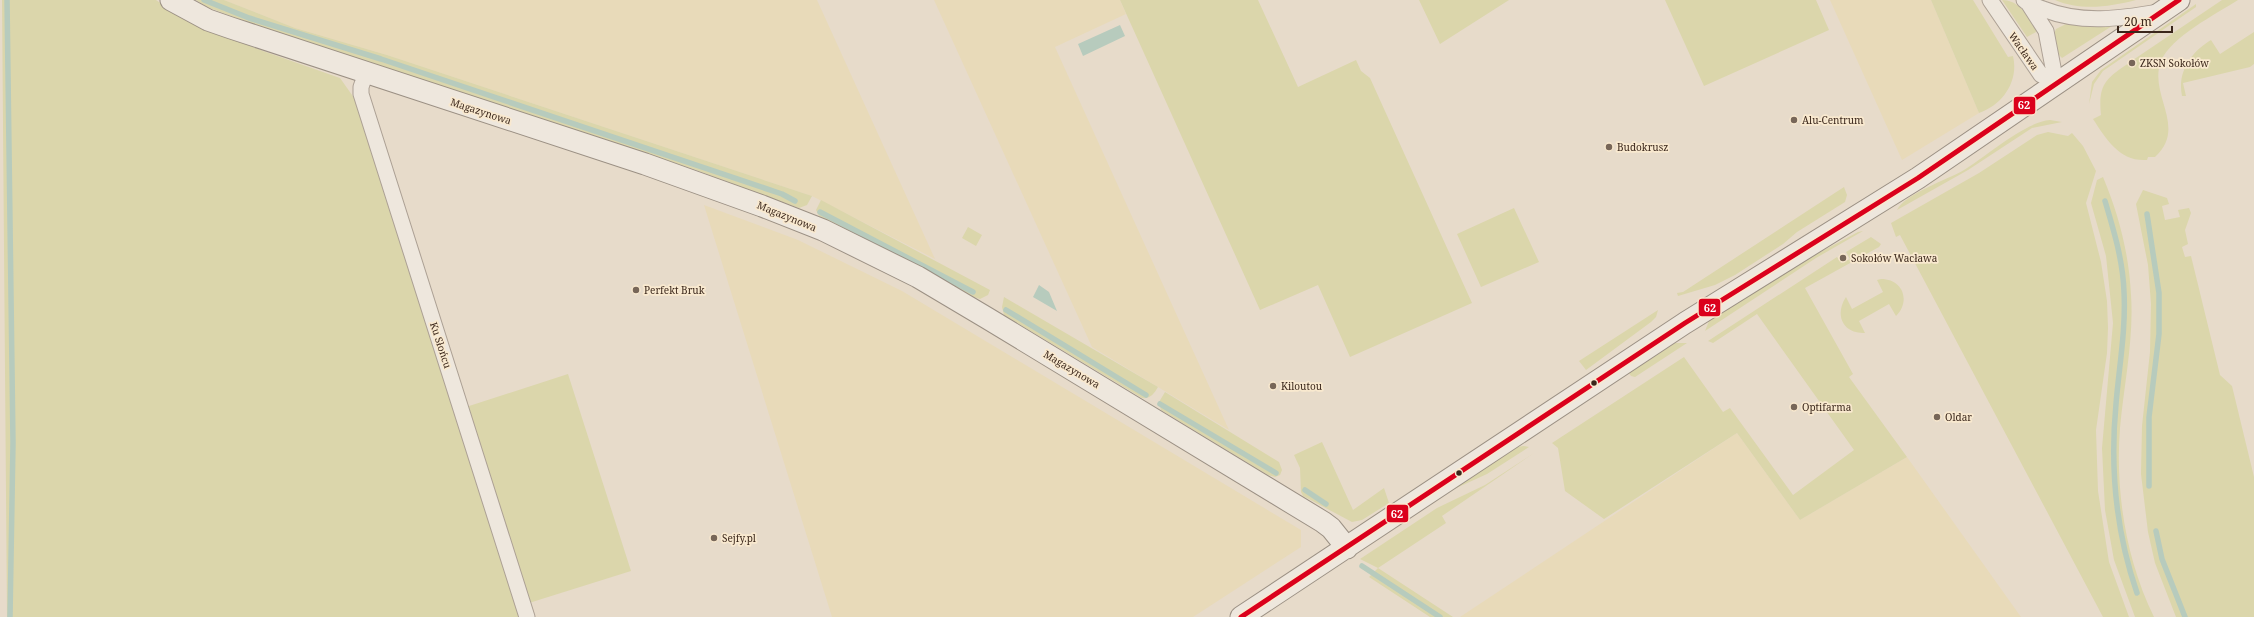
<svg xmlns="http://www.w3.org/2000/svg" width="2254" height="617" font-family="'Noto Serif',serif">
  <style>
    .farmland { fill: #e8dab9 }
    .green { fill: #dbd6ab }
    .water { fill: #b7cbbd }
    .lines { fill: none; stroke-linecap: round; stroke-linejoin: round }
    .stream { stroke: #b7cbbd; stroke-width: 5.5 }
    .street-casing { stroke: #aca094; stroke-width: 17 }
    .secondary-casing { stroke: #9b9084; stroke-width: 23 }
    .street { stroke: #eee7dd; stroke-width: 15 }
    .secondary { stroke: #eee7dd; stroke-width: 21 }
    .bus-1-casing { stroke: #f9e9cf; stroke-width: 8 }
    .bus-1 { stroke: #db011c; stroke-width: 5 }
    .poi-dot { fill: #776658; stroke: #f9e9cf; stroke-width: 1.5 }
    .bus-dot { fill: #3b271b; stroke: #f9e9cf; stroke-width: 1.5 }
    .labels { text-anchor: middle; stroke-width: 3.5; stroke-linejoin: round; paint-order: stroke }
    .street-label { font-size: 10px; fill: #3b271b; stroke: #f9e9cf }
    .poi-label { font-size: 10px; fill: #3b271b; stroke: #f9e9cf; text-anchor: start }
    .line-badge { stroke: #f9e9cf; stroke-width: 1.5 }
    .badge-label { font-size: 11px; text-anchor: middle; font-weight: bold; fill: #fff }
  </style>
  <rect width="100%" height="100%" fill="#e7dbca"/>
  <!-- farmland -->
  <path class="farmland" d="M224 0H817L935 259 812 196 387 55 295 28Z
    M934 0H1120L1126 14 1055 47 1229 430 1092 347Z
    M1830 0H1931L1979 113 1902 160Z
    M704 205 798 240 902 291 1301 530V547L1193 617H832Z
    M1737 433 1800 520 1907 457 2021 617H1460Z"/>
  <!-- green -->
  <path class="green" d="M2 0H156L182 18 263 51 340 78 357 102 521 617H7Z
    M196 0H224L295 28 387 55 812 196 807 205 799 208 693 169 266 29 207 7Z
    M1120 0H1258L1298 87 1356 60 1361 71 1370 78 1472 303 1350 357 1318 285 1260 310Z
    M1419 0H1509L1440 44Z
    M1665 0H1816L1829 30 1704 86Z
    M1931 0H1973L2008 57 2013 56C2019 81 2003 105 1979 113Z
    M2002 0C2018 0 2028 15 2037 28L2036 32 2027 37Z
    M2055 0H2136C2109 7 2081 11 2055 0Z
    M2222 0H2238C2216 14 2171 37 2161 61 2148 95 2188 127 2155 157H2148L2147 160C2120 162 2106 139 2093 119L2101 115C2098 85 2105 79 2129 63L2132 66 2135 63 2133 60Z
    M2196 4V7L2103 71 2094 84 2089 104 2092 82 2101 70Z
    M2066 24 2112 26 2062 58 2058 54 2054 34 2056 29Z
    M2254 32V64L2250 67 2183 83 2186 96H2182C2177 72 2191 52 2211 40L2220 54Z
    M2050 120 2062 122 2032 128 1968 170 1897 210C1906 193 1947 180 1964 170 1987 156 2025 122 2050 120Z
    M2048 132 2068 136 2072 133 2083 146 2096 171 2086 203 2101 262 2107 301 2108 328 2107 353 2096 430 2098 491 2109 562 2129 617H2103L1900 235 1896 237 1891 223 1979 173 2037 135Z
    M2103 177C2119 215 2129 254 2131 295 2134 339 2124 384 2120 428 2115 491 2126 560 2154 617H2135L2114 560 2105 510 2102 448 2113 323 2106 256 2091 203 2097 180Z
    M1844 187 1847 195 1845 202 1797 232 1783 244 1735 275 1715 285 1678 296 1677 293 1683 292Z
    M2143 190 2167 198 2169 204 2162 206 2165 220 2180 217 2178 210 2189 208 2191 213 2185 230 2188 244 2182 247 2185 257 2191 256 2220 375 2232 386 2254 477V617H2176L2155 563 2148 532 2141 474 2142 426 2150 352 2151 304 2148 265 2136 204Z
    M821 200 990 290 988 295 980 299 974 297 905 258 819 216 816 210Z
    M1514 208 1539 262 1481 287 1457 234Z
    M968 227 982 235 976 246 962 238Z
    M1863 231 1816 258 1705 331 1709 321 1723 312 1809 258 1858 232Z
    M1871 237 1881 244 1879 247 1805 288 1853 374 1849 377 1907 457 1800 520 1737 433 1604 519 1565 491 1558 448 1552 443 1684 357 1723 412 1730 408 1793 495 1854 450 1757 314 1713 343 1708 341 1837 257 1841 263 1850 259 1846 252Z
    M1881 279C1903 279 1911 301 1896 316L1889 304 1859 321 1865 333C1843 334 1834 315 1846 297L1852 309 1883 292 1877 280Z
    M1004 297 1158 387C1154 394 1150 399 1142 398L1004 315 1002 307Z
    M1658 310 1656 317 1651 322 1586 370 1579 361Z
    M1675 343H1687L1635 377 1631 376 1629 373Z
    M568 374 631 571 529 603 466 407Z
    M1165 392 1279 462 1282 470 1280 475 1275 477 1268 475 1161 410 1159 402Z
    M1322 442 1353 510 1384 488 1389 503 1362 520 1352 522 1303 496 1301 492 1300 468 1294 455Z
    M1524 446 1529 447 1487 474 1441 495 1517 447Z
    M1534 453 1442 516 1446 523 1378 568 1453 617H1430L1369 577 1378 568 1360 559 1437 508 1485 485Z"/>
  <!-- water -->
  <path class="water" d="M1120 25 1125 36 1083 56 1078 44Z
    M1039 285 1049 292 1057 311 1033 297Z"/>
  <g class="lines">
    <!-- stream -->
    <path class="stream" d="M7 0 13 443 10 617
      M204 0 249 18 381 59 782 194 795 201
      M2105 201C2114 231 2123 261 2124 292 2126 330 2119 367 2116 404 2110 467 2116 532 2137 593
      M820 212 973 292
      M2147 214 2159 293V334L2149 417V486
      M1006 310 1146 395
      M1160 404 1276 473
      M1305 490 1326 504
      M2156 531 2162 559 2185 617
      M1362 566 1440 617"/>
    <!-- street casing -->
    <g class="street-casing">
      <path id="street" d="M1990 0 2041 75 2056 83
        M2024 0C2029 5 2036 6 2043 9 2081 24 2119 19 2158 12
        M2028 3 2046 31 2056 83
        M366 73 361 87V94L527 617"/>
    </g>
    <!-- secondary casing -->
    <g class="secondary-casing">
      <path id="secondary" d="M171 0 208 20 231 28 645 164 762 206 823 230 918 277 987 318 1323 522 1331 528 1347 548
        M1241 617 1685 323 1918 178 2179 0"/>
    </g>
    <!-- street -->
    <use href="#street" class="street"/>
    <!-- secondary -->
    <use href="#secondary" class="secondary"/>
    <!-- bus-1 casing -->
    <g class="bus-1-casing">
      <path id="bus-1" d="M1241 617 1685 323 1918 178 2179 0"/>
    </g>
    <!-- bus-1 -->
    <use href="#bus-1" class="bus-1"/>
  </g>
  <!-- markers -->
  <g class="poi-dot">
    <circle cx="2132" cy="63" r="4"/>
    <circle cx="1794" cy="120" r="4"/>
    <circle cx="1609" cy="147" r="4"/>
    <circle cx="1843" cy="258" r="4"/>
    <circle cx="636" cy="290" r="4"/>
    <circle cx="1273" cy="386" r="4"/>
    <circle cx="1794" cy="407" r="4"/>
    <circle cx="1937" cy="417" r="4"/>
    <circle cx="714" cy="538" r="4"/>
  </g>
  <g class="bus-dot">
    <circle cx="1594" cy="383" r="3.5"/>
    <circle cx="1459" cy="473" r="3.5"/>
  </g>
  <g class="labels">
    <!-- street labels -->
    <g class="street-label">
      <text transform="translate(2024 51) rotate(55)" y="4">Wacława</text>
      <text transform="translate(481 111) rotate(18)" y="4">Magazynowa</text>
      <text transform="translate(787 216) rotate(22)" y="4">Magazynowa</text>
      <text transform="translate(441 345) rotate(72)" y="4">Ku Słońcu</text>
      <text transform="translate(1072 369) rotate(31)" y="4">Magazynowa</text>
    </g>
    <!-- poi labels -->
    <g class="poi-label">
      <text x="2140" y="67">ZKSN Sokołów</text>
      <text x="1802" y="124">Alu-Centrum</text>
      <text x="1617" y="151">Budokrusz</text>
      <text x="1851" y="262">Sokołów Wacława</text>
      <text x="644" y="294">Perfekt Bruk</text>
      <text x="1281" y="390">Kiloutou</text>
      <text x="1802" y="411">Optifarma</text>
      <text x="1945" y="421">Oldar</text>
      <text x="722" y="542">Sejfy.pl</text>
    </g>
  </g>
  <g class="line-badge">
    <rect x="2013" y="96" width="23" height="19" rx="4" fill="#db011c"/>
    <rect x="1698" y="298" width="23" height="19" rx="4" fill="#db011c"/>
    <rect x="1386" y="504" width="23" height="19" rx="4" fill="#db011c"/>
  </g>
  <g class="badge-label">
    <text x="2024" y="109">62</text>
    <text x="1710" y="312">62</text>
    <text x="1397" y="518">62</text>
  </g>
  <!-- scale -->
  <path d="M2118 26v6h54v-6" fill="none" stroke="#3b271b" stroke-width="2"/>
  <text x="2124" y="26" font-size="12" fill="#3b271b" stroke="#f9e9cf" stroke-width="3" paint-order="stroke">20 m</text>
</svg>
